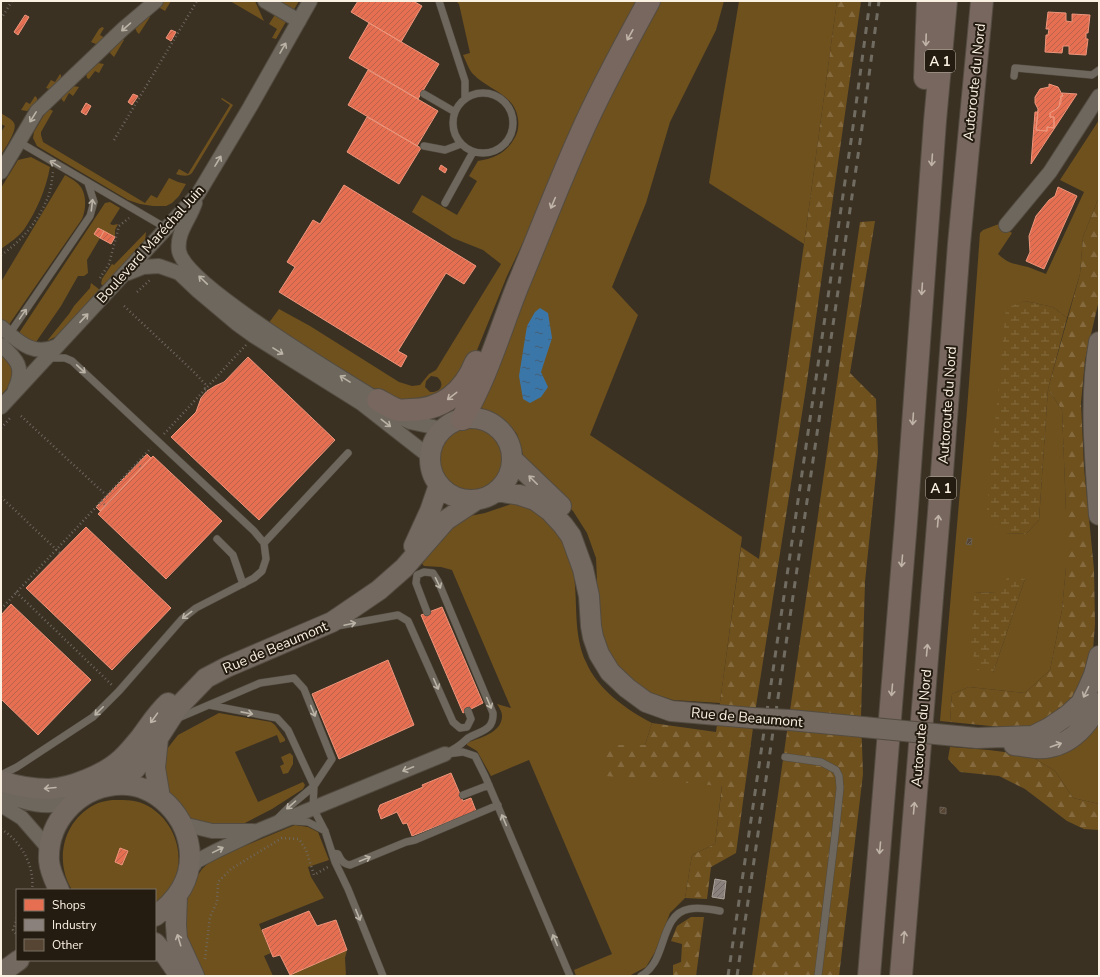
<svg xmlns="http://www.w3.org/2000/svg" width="1100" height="977" font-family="'Nunito Sans',sans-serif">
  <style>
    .grass { fill: #6f511e; fill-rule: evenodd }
    .forest { fill: url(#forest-firs) }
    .wetland { fill: url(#wetland-marsh) }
    .water { fill: url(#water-ripples) }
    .shops { fill: url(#shops-hatch); stroke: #ed967c }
    .industry { fill: url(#industry-hatch); stroke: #aca39b }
    .building { fill: url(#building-hatch); stroke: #685f54 }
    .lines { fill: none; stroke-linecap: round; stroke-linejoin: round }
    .lane-casing { stroke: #544c40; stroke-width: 8 }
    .street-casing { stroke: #544c40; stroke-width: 16 }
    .secondary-casing { stroke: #544c40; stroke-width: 22 }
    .highway-casing { stroke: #544c40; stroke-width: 24 }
    .path { stroke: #6e675e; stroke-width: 2.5; stroke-dasharray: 1 3; stroke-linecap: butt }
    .lane { stroke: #6d675d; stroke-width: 7 }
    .street { stroke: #6d675d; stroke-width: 14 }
    .secondary { stroke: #736960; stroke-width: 20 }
    .highway { stroke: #77675e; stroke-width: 22 }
    .rail { stroke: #716c61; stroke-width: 3; stroke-dasharray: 7 7; stroke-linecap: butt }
    .secondary-bridge-casing { stroke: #544c40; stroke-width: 22; stroke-linecap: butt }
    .secondary-bridge { stroke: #736960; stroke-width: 20 }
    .oneway { stroke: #bbb3a6 }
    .oneway2 { stroke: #c0b3a7 }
    .oneway3 { stroke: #beb4a8 }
    .labels { text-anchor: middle; stroke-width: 4; stroke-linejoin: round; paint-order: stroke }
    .shield { fill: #241c11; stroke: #bab1a3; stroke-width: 1 }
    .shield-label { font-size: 13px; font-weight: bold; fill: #fbf1e2 }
    .street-label { font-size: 14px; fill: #fbf1e2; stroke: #241c11 }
  </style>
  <defs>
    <pattern id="forest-firs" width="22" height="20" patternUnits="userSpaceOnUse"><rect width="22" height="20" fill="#6f511e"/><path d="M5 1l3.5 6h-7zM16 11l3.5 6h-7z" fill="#846a3e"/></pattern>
    <pattern id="wetland-marsh" width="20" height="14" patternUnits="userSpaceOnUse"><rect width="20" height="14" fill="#6f511e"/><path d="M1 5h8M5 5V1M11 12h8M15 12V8" fill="none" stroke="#846a3e"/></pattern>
    <pattern id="water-ripples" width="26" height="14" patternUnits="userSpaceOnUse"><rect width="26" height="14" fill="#3b76a8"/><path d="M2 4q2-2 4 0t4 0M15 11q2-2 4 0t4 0" fill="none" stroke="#435f76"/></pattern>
    <pattern id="shops-hatch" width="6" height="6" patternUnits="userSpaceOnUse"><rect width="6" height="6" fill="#e76f51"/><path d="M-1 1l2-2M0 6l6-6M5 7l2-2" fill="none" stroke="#b8634d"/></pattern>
    <pattern id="industry-hatch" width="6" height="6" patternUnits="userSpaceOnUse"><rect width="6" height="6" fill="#8a817c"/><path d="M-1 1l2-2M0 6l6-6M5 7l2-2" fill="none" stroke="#716a66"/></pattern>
    <pattern id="building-hatch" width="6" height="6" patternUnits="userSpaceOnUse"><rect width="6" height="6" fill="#554532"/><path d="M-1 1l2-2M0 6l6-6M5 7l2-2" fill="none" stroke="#6e604f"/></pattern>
  </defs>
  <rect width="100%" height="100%" fill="#3a3123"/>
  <!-- grass -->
  <path class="grass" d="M165 1H171L165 11 160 8 161 4Z
    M230 1H255L264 21Z
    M275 1H299L292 13Z
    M456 1H643L580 122 507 276 467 375 426 404 387 399 268 324 279 309 310 326 399 382 412 386 420 385 429 374 436 370 501 264 483 250 453 238 412 212 422 195 457 215 477 181 469 176 478 161C494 158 506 153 514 139 518 133 519 126 518 119 515 94 488 90 473 74 469 70 466 61 463 55L470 53 459 4ZM431 376 437 377C446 384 440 393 430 392L425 387 426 381Z
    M659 1H724L716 30 670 122 646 203 612 287 638 315 590 435 742 537 720 703 673 700 646 691 623 673 609 652 599 628 596 558 587 533 573 511 527 468 517 434 507 423 498 415 487 410 477 407 520 301 605 102Z
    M739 1H837L804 244 709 183Z
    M276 13 280 18 287 20 276 39 272 38 277 29 269 24Z
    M148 16 150 17 139 34 137 32 135 28Z
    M102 27 104 28 100 35 105 38 110 30 112 33 102 42 96 44 91 42 99 29Z
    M123 39 124 40 114 57 110 53 111 50Z
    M98 63 104 64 99 73 95 71 89 79 87 78 86 73Z
    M60 74 61 75V81L49 89 46 88 51 80 55 82Z
    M73 86 79 87 73 96 69 93 64 102 62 100 61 96Z
    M35 96 37 98V101L27 111 21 110 26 102 30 104Z
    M222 98 233 105 192 173C188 177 182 176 176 174L179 169 188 174 230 105 221 99Z
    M48 108 53 111 41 132V135L43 142 145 203 151 195 157 198 169 178 178 182 186 184 179 196 172 203 166 206H153L140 204 128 200 37 146 33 138 34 132Z
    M1 113C5 116 12 119 14 123 18 130 5 148 1 155V132L5 126 1 124Z
    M1099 120V197L1083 237 1080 274 1067 318 1053 307 1025 301 1006 309 1005 533 1026 534 1039 520 1048 389 1062 410 1066 511V567L1062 610 1050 670 1025 693 969 687 952 694 950 722 940 721 967 410 980 233 983 230 999 224 1012 233 998 254C1010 265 1014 263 1028 267 1034 269 1040 272 1046 274L1084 192 1060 180ZM1025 579 993 673 974 593 997 592Z
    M31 157 50 167C46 189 37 210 25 228 19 237 9 243 1 249V188L18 160Z
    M65 175C68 177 73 179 76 182 87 190 87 207 82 219L8 326 1 321V282Z
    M110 202 120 208 110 224 113 225 118 224 115 230V237L98 228 94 234 100 238 87 260 88 273 84 276H78L61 306 36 342 30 340 19 333 105 203Z
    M146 232 145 241 104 286 101 284 102 279 112 264 114 265Z
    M91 283 100 290 57 336 47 341 69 314 74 306 90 288Z
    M1 353 14 363 13 382 1 395Z
    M438 458a33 33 0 1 1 66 0a33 33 0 1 1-66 0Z
    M514 503C532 509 541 515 554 529 589 568 566 619 586 662 598 690 627 710 652 723L645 745 606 775 722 785 715 844 692 855 685 898 670 913 655 952 646 967 629 976H576L574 970 612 954 529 760 491 776 477 751 467 745V743C479 738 503 733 502 715 502 712 499 707 497 704L511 708 452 570 441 567 424 566 420 561 447 526 465 517 485 513Z
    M219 713 271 722 275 725 285 739V741L280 743 277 735 235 752 258 802 303 782 305 785 303 789 272 809 243 824 234 827 199 823 189 817 170 797 163 761 167 749 178 735Z
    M1099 724V804L1073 798 1055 771 1029 755 1088 735Z
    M290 753 293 756V764L288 773 283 774 280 766 284 764 281 757Z
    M112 800C124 800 136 799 148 806 177 822 189 863 168 891 164 896 161 900 155 904V890H72C54 861 63 821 94 805 99 802 106 801 112 800Z
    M295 825 308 827 318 832 329 860 308 867 311 877 324 898 259 924 271 953 264 956 273 976H204L191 949 184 925V903L192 884 202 869 213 859Z
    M347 950 345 958 346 976H287Z"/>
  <!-- forest -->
  <path class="forest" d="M837 1H861L806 388 756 706 736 853 711 867 707 899 685 898 692 855 715 844 722 786 606 776V745H645L652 723 716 732 741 547 759 559 804 244Z
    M1099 197V300L1085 360 1081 403 1084 468 1094 569 1095 624 1092 663 1073 698 1056 714 1031 730 950 722 952 694 969 687 1025 693 1050 670 1062 610 1066 567V511L1062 410 1048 389 1080 274 1083 237Z
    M875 221 850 373 876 399 878 453 865 582 861 717 863 774 839 976H752L860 222Z
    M950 747 989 750 1029 755 1055 771 1073 798 1099 804V830L1084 829 1067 821 1025 789 999 776 960 772 948 759Z
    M691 917H704L696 976H673V965L681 962 682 944 671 941 677 926Z"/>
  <!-- wetland -->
  <path class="wetland" d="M1025 301 1053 307 1067 318 1048 389 1039 520 1026 534 1005 533 986 520 1006 308Z
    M1008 577 1025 579 993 673 977 670 971 647 974 593 996 592Z"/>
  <!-- water -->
  <path class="water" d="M540 308 548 313 552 338 541 372 548 387 541 397 530 403 523 399 519 376 527 326 535 312Z"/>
  <!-- shops -->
  <path class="shops" d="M358 1H413L422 6 401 42 351 12Z
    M1048 12 1066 13V21L1072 22V14L1090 15 1088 33H1086V39H1088L1086 55 1069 54V46H1063L1062 53 1045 52 1046 35H1048L1049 29H1046Z
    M25 15 29 17 18 35 14 32Z
    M369 23 439 64 418 99 349 58Z
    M171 30 176 32 171 41 166 38Z
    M368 70 438 111 417 146 348 105Z
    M1049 84 1058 87 1063 96H1061V103L1058 108 1050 113V117H1054V128L1047 127V131L1036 130 1038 109 1035 103V97L1040 89 1049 87Z
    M1062 93 1077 94 1031 164 1035 112H1038L1036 130 1047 131V127L1054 128V117H1050V113L1055 110 1059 106 1061 96H1063Z
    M133 94 138 96 132 105 128 102Z
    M86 103 91 106 86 115 81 112Z
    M367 117 421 148 399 184 347 152Z
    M441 165 447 169 445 173 439 169Z
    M344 185 476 266 464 284 446 273 398 351 407 356 401 367 279 292 295 267 287 262 313 220 320 224Z
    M1058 187 1077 196 1044 269 1026 261 1030 252 1029 236 1036 216 1049 200 1055 196Z
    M98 228 104 231 100 238 94 234Z
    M104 231 115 237 111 244 100 238Z
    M248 357 335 440 259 520 171 437 196 412 201 398 207 391 215 386 224 382Z
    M147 454 151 458 100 511 96 507Z
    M153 456 222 521 166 579 98 514Z
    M86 527 171 608 112 670 26 588Z
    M11 604 91 680 38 735 1 699V615Z
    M442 607 483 703 463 713 421 615Z
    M388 660 414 725 339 759 312 694Z
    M451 773 463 801 471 798 476 811 412 836 407 823 403 824 397 812 381 819 378 810 380 805 423 787 422 785Z
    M120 848 128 851 122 865 115 862Z
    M309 911 317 926 336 920 347 950 290 975 280 955 273 957 262 930Z"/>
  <!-- industry -->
  <path class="industry" d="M715 879 726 881 724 899 712 897Z"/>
  <!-- building -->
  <path class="building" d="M968 538 972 539 971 545 966 544Z
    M940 807 946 808V814L940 813Z"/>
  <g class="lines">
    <!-- lane casing -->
    <g class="lane-casing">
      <path id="lane" d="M439 1 465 81V99
        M1014 76 1015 68 1092 75 1099 70
        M453 123a30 30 0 1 1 60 0a30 30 0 1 1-60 0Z
        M424 94 455 112
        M19 142 166 228
        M424 146 445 150 461 144
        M445 203 473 152
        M8 336 90 216 94 202 88 183
        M217 539 233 555 243 584
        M264 543 348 453
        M427 612 416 583 417 575 424 572 433 573 438 581 493 713C494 731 480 731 468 738 466 740 463 742 461 744 456 748 450 751 445 754
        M337 626 398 615 408 621 453 722 460 728 467 727 471 719 468 711
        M209 705 277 718 288 730 314 786 313 808 325 831 335 862 348 889 383 976
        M176 719 260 683 294 678 304 689 332 759 314 786 289 807 277 819
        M447 754 463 752 475 756 485 776 514 844 570 976
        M785 757 821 762 836 770 839 776 840 788 836 827 818 976
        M1 775 17 767 93 717 119 691 182 619 196 608 254 578 262 571 266 559 264 543 254 531 72 361 65 358H48
        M463 795 489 785
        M291 821 308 822 325 831
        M333 853 338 854C341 860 343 864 350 865L406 842 415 840 498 805
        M641 976C646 973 651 968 654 963 665 946 665 913 689 909 699 907 710 909 720 911"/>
    </g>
    <!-- street casing -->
    <g class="street-casing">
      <path id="street" d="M265 1 299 21
        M1 172 37 111 123 29 156 1
        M195 203C190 219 176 233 179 251 186 286 343 378 378 400L391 413 410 422 443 429
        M1006 225 1050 172 1099 96
        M128 273 143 267 159 266 179 273 198 291 236 323 254 336 361 403 430 457
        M1 327C19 342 33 357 57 346
        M1 345C17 359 25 368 15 389
        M1 407 198 194 250 107 310 1
        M1 794C28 804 44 809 73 802
        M1 805 22 818 49 849
        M183 824 212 831H253
        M188 873 197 861 214 852 260 830 445 754"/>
    </g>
    <!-- secondary casing -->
    <g class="secondary-casing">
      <path id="secondary" d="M1099 342C1089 399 1095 458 1099 515
        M430 459a41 41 0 1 1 82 0a41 41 0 1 1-82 0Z
        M512 459 561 506
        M497 491 520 495 535 500 550 511 563 525 571 536 583 569 589 596 591 626 593 637 599 654 610 672 627 688 646 702 671 711 752 718
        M414 546 430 511 439 485
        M790 720 863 727
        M158 738 155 768 160 798
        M977 738 1033 736 1049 728 1068 715 1081 703 1087 691 1094 675 1099 656
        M1014 745C1021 746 1029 747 1036 748 1066 750 1087 728 1099 703
        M1 781C16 786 33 789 49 789 71 788 105 774 121 759 128 753 134 745 140 738 149 726 157 713 168 703
        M115 785 135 769 158 738 178 707 206 678 227 667 332 622 379 590 404 568 446 520 476 500
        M59 890C55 881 50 872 49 861 47 822 77 789 115 785 156 781 189 817 190 856 190 882 175 902 155 916
        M177 896 176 925 177 939 194 976
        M155 943 167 957 180 976
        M1 973 19 960"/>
    </g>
    <!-- highway casing -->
    <g class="highway-casing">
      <path id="highway" d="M925 78 928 1
        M378 400C384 403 391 408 398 410 401 411 406 410 410 410 443 410 464 392 476 362
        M462 419C487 377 500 330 518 285 539 235 558 185 580 136 600 90 625 45 649 1
        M869 976 906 522 935 121 946 1
        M901 976 940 500 959 244 982 1"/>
    </g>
    <!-- path -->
    <path class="path" d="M1 19 12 1
      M114 140 197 1
      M1 255C22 241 39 220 48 197 51 189 52 180 53 172
      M100 278 109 264 119 226 129 218
      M137 292 150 280
      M124 306 192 370 205 384V390L206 392
      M21 416 106 495
      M1 428 11 417
      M164 434 246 345
      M137 463 142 468
      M1 497 60 553
      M101 501 106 506
      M16 592 112 685
      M1 609 151 448
      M1 829C21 841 35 866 32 890
      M17 918 13 930 17 935
      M205 959 210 917 217 902 218 882 231 869 282 838 299 839 306 850 314 875 328 867"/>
    <!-- lane -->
    <use href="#lane" class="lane"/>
    <!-- street -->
    <use href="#street" class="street"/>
    <!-- secondary -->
    <use href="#secondary" class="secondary"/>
    <!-- highway -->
    <use href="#highway" class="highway"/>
    <!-- rail -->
    <path class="rail" d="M728 976 852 134 870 1
      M737 976 861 135 879 1"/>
    <!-- secondary-bridge casing -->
    <g class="secondary-bridge-casing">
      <path id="secondary-bridge" d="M752 718 790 720
        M863 727 977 738"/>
    </g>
    <!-- secondary-bridge -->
    <use href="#secondary-bridge" class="secondary-bridge"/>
  </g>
  <!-- one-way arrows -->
  <defs><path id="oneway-shaft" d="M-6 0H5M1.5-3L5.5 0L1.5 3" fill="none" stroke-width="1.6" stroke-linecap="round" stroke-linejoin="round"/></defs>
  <g class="oneway">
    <use href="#oneway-shaft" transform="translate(126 27) rotate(139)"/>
    <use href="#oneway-shaft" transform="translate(283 48) rotate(-60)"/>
    <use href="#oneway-shaft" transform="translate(33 117) rotate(122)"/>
    <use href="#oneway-shaft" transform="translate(218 161) rotate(-59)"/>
    <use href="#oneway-shaft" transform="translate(55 164) rotate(-149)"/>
    <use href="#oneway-shaft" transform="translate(92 205) rotate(-83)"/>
    <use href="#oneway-shaft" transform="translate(203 280) rotate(-136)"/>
    <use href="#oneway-shaft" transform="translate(23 314) rotate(-55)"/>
    <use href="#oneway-shaft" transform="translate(84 318) rotate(-47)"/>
    <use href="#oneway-shaft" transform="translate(278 351) rotate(32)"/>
    <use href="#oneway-shaft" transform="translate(81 369) rotate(43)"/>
    <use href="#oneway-shaft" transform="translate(345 379) rotate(-148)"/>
    <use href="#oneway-shaft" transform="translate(386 423) rotate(38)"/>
    <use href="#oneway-shaft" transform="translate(438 583) rotate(64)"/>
    <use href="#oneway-shaft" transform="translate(187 615) rotate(143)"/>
    <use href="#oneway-shaft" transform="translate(350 624) rotate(-12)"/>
    <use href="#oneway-shaft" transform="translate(436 684) rotate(66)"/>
    <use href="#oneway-shaft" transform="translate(489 703) rotate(67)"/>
    <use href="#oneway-shaft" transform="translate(99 711) rotate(135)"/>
    <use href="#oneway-shaft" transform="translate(313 711) rotate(68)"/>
    <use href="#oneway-shaft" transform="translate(247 713) rotate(11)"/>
    <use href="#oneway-shaft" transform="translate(408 769) rotate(158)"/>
    <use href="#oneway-shaft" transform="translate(291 805) rotate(139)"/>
    <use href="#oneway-shaft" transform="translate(504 820) rotate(-113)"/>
    <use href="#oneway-shaft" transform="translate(218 850) rotate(-26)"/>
    <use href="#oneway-shaft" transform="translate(365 859) rotate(-22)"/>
    <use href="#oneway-shaft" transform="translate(358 915) rotate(68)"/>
    <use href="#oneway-shaft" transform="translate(555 940) rotate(-113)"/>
  </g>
  <g class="oneway2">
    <use href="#oneway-shaft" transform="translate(630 35) rotate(119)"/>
    <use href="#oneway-shaft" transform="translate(926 40) rotate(92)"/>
    <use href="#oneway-shaft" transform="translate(932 160) rotate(94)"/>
    <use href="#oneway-shaft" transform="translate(553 203) rotate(113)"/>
    <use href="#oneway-shaft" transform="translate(922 289) rotate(94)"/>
    <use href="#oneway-shaft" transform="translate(452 396) rotate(142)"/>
    <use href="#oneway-shaft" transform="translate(913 419) rotate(94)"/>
    <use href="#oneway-shaft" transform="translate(938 521) rotate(-85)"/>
    <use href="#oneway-shaft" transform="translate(902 561) rotate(95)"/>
    <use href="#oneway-shaft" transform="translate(927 650) rotate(-85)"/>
    <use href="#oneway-shaft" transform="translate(892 690) rotate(95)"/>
    <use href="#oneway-shaft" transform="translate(914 808) rotate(-85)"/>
    <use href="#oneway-shaft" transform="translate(880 848) rotate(95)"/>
    <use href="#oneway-shaft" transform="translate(904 937) rotate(-85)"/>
  </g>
  <g class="oneway3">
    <use href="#oneway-shaft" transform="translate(533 480) rotate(-135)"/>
    <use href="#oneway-shaft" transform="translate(1086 692) rotate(116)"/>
    <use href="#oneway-shaft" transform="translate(154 718) rotate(126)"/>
    <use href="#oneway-shaft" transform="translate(1056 745) rotate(-19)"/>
    <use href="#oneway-shaft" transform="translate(50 788) rotate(175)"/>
    <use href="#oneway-shaft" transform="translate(179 940) rotate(-107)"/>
  </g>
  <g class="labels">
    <!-- shield labels -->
    <g class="shield">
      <rect x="925" y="50" width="30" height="22" rx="3"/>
      <rect x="926" y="477" width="30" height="22" rx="3"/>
    </g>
    <g class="shield-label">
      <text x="940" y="66">A 1</text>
      <text x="941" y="493">A 1</text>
    </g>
    <!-- street labels -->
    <g class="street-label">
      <text transform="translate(974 82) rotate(-84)" y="5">Autoroute du Nord</text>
      <text transform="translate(150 244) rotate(-48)" y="5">Boulevard Maréchal Juin</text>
      <text transform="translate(947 405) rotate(-86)" y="5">Autoroute du Nord</text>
      <text transform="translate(275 647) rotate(-23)" y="5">Rue de Beaumont</text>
      <text transform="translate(747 717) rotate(5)" y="5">Rue de Beaumont</text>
      <text transform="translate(921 728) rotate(-85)" y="5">Autoroute du Nord</text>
    </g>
  </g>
  <!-- border -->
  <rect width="1100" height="977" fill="none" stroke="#fbf1e2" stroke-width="4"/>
  <!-- legend -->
  <rect x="16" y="889" width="140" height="72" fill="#241c11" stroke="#7a7165"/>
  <rect x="24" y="899" width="20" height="12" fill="#e76f51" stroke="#7a7165"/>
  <text x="52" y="909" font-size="12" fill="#fbf1e2">Shops</text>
  <rect x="24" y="919" width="20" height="12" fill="#8a817c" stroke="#7a7165"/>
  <text x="52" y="929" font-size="12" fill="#fbf1e2">Industry</text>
  <rect x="24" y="939" width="20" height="12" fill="#554532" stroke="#7a7165"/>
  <text x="52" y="949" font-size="12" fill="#fbf1e2">Other</text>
</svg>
